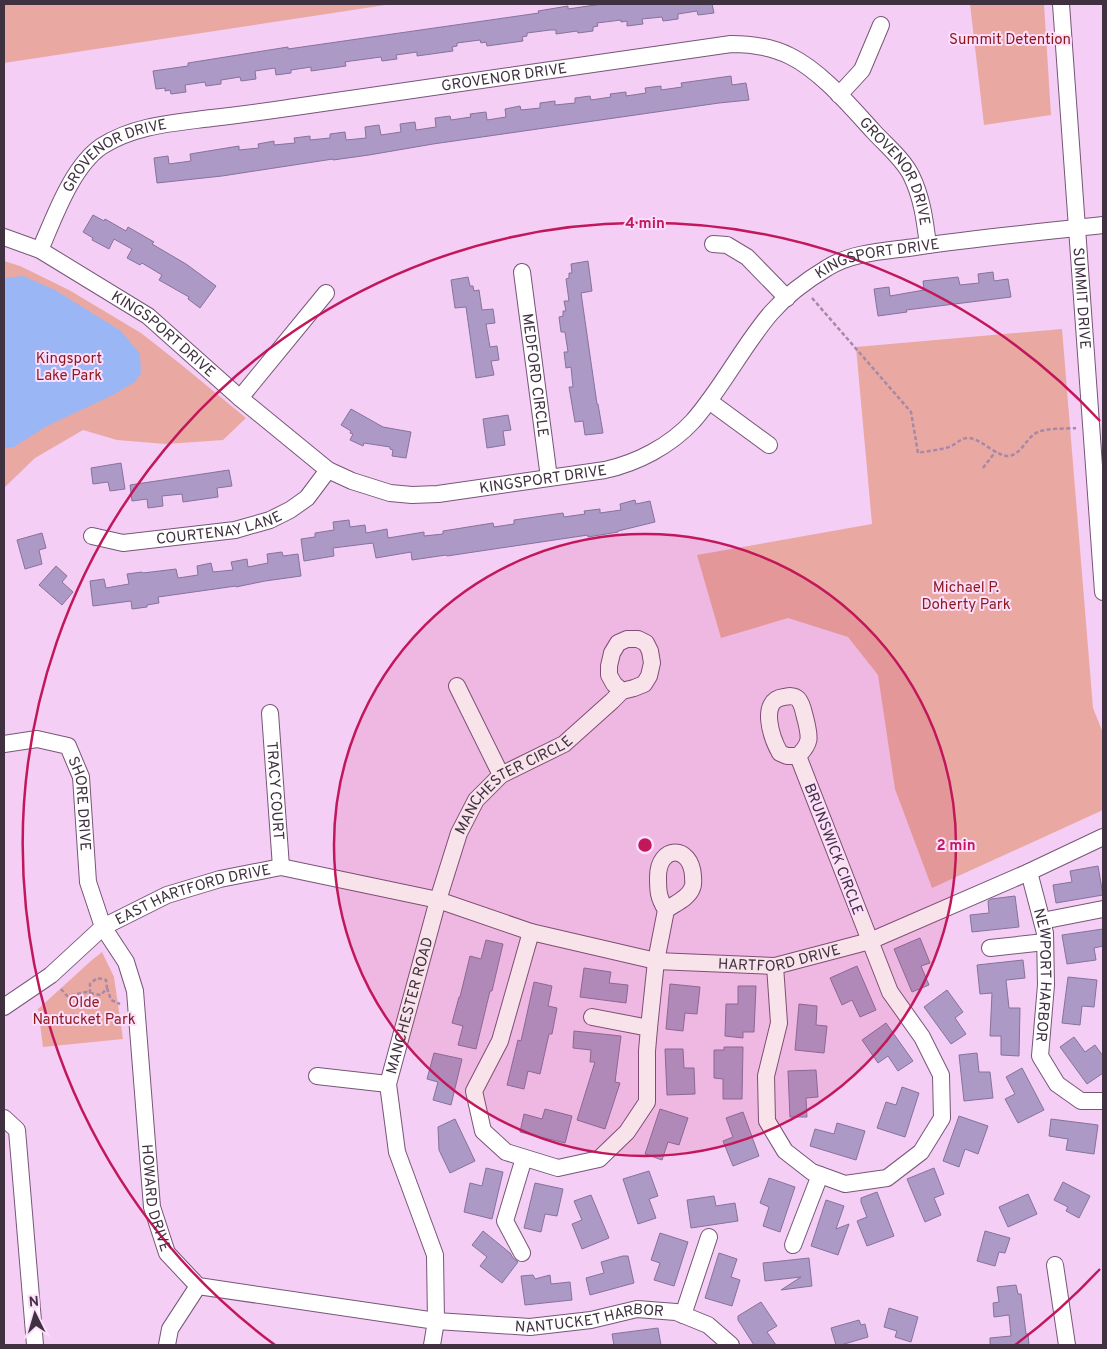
<svg xmlns="http://www.w3.org/2000/svg" width="1107" height="1349" font-family="Overpass,sans-serif">
  <style>
    .green { fill: #e9a9a2 }
    .water { fill: #9ab6f5 }
    .building { fill: #ad99c5; stroke: #86729c }
    .lines { fill: none; stroke-linecap: round; stroke-linejoin: round }
    .minor-casing { stroke: #775678; stroke-width: 18 }
    .path { stroke: #a589a6; stroke-width: 2.5; stroke-dasharray: 4 2.5; stroke-linecap: butt }
    .minor { stroke: #fff; stroke-width: 16 }
    .ring { fill: none; stroke: #c2185b; stroke-width: 2.5 }
    .labels { text-anchor: middle; stroke-width: 4; stroke-linejoin: round; paint-order: stroke }
    .park-label { font-size: 15px; fill: #8c1a1c; stroke: #fddefd }
    .street-label { font-size: 15px; fill: #403141; stroke: #fddefd }
    .centre { fill: #c2185b; stroke: #fddefd; stroke-width: 2.5 }
    .ring-label { font-size: 15px; text-anchor: middle; font-weight: bold; fill: #c2185b; stroke: #fddefd; stroke-width: 4; stroke-linejoin: round; paint-order: stroke }
  </style>
  <rect width="100%" height="100%" fill="#f4cef5"/>
  <!-- green -->
  <path class="green" d="M4 4H392L4 63Z
    M970 4H1044L1051 115 984 125Z
    M4 261 20 266 69 290 141 333 183 366 246 418 223 440 166 444 117 440 83 430 35 458 4 488Z
    M1062 329 1093 708 1103 733V810L932 888 895 789 878 675 848 637 788 618 721 638 697 555 872 524 856 347Z
    M102 952 114 977 123 1039 43 1047 38 1009 92 960Z"/>
  <!-- water -->
  <path class="water" d="M23 276 55 290 121 331 140 354 141 373 135 382 113 395 47 426 14 447 4 448V278Z"/>
  <!-- building -->
  <path class="building" d="M602 4H712L714 13 698 15 697 11 678 14V19L663 21 662 17 642 19 643 24 627 26V21L621 22V20L597 23 598 26 593 27V31L578 33 577 31 556 34V30H550L527 33V36L522 37 523 41 487 46 486 42 481 43 480 40 457 43V46L452 47 453 51 417 56V52L396 55 397 59 382 61 381 57 351 61 345 62 346 66 311 71V67L291 70V73L276 75 275 68 255 71 256 79 241 81 240 77 221 80V84L206 86 205 82 185 85 186 92 171 94 170 90 165 91V88L156 89 153 71 188 66V63L288 47V49L539 13 538 11 568 6V9Z
    M731 76 732 85 746 83 749 100 719 103 433 144 369 155 333 160V159L222 176 157 183 154 158 168 156 169 164 191 161 190 154 239 146V150L259 148 258 144 274 141V145L295 143 294 138 310 136V140L330 138V134L345 132 346 140 366 138 365 127 379 125 381 135 401 132 400 124 415 122 416 130 436 127 435 118 450 116 451 120 471 117 470 114 486 112 487 120 506 117 505 109 520 106 521 110 540 108V103L555 101V105L575 103V98L590 96 591 100 611 97 610 94 626 92V96L646 93 645 88 661 86V90L682 87 681 83Z
    M93 215 104 221 105 219 126 231 128 227 154 242 152 244 186 264 216 286 200 308 188 299 189 297 159 280 162 275 142 263 140 265 127 258 132 249 114 239 109 249 92 240 93 238 83 232Z
    M588 261 592 291 581 293 597 404H598L603 433 585 435 583 421 575 422 569 387H573L571 367 566 368 564 352H568L565 332H561L559 317 563 316V311H566L564 301H569L566 279 569 278V273H572L571 264Z
    M993 272 994 281 1008 279 1011 297 906 310 907 312 878 316 874 289 889 287 890 296 924 290 923 281 958 277 960 285 979 283 978 274Z
    M468 277 470 286H473L474 291 479 290 482 310 493 309 495 323 486 324 490 347 497 346 499 360 491 361 494 375 476 378 466 307 455 308 451 280Z
    M351 409 383 427 411 432 406 458 392 456 393 450 390 449V447L364 443 363 446 350 440 353 434 350 433 351 431 341 425Z
    M508 415 511 430 503 431 505 445 487 448 483 419Z
    M121 463 125 489 110 491 108 482 93 484 91 468Z
    M229 470 232 486 217 488 218 497 183 502 182 494 162 496 163 506 148 508 147 499 132 501 130 485Z
    M635 500 636 504 650 501 655 522 618 531V532L588 537V535L447 556 446 555 412 560 411 552 376 558 373 543 333 548 334 556 304 561 301 539 315 537V533L334 530 333 522 349 520 350 527 365 525 366 533 387 529 388 538 424 532V536L443 534V531L493 523 494 527 514 524V520L563 513 564 517 585 514 584 511 600 509V513L621 510 620 504Z
    M42 533 46 548 39 550 42 564 25 569 17 540Z
    M282 552 283 556 298 554 301 576 265 581 236 587V586L158 597 159 603 147 605V607L132 609 131 601 93 606 90 581 104 579 106 588 129 584 127 574 142 572 143 573 176 569 178 578 198 575 197 566 211 563 213 572 233 570 231 562 247 559 248 567 268 563 267 554Z
    M56 566 67 576 62 582 73 592 62 605 39 585Z
    M1098 866 1103 895 1056 903 1053 885 1072 882 1070 871Z
    M1015 896 1019 927 972 932 970 915 989 913 988 901 991 899Z
    M1103 929V946L1094 948 1096 960 1067 964 1062 935Z
    M920 938 930 963 921 966 929 985 912 992 894 949Z
    M486 940 503 944 492 991H490L476 1049 458 1045 463 1026 452 1023 459 997H460L470 956 481 959Z
    M1023 960 1025 978 1006 980 1009 1008H1020L1019 1056 1001 1055V1036H990L992 993 980 994 977 965Z
    M857 966 876 1010 860 1017 852 1000 842 1005 830 978Z
    M584 968 611 972 609 983 628 985 626 1003 580 997Z
    M1068 977 1097 980 1094 1007 1082 1006 1080 1025 1062 1023Z
    M534 982 552 986 548 1006 557 1008 552 1034H549L540 1074 528 1071 524 1089 507 1085 518 1040 521 1041Z
    M670 984 700 987 697 1014 685 1013 683 1031 666 1029Z
    M738 986H756L754 1032H743V1038L725 1036 726 1004H738Z
    M947 990 963 1012 955 1018 966 1034 951 1044 924 1007Z
    M799 1004 817 1006 816 1025 827 1026 824 1053 795 1050Z
    M886 1023 913 1061 898 1071 888 1056 878 1063 862 1040Z
    M574 1031 621 1036 615 1082 620 1083 605 1129 577 1120 595 1062H590L591 1050 573 1048Z
    M1074 1037 1085 1052 1095 1045 1103 1056V1073L1087 1084 1060 1047Z
    M724 1047H743L742 1099H723V1079L714 1078V1050H724Z
    M665 1049H683L684 1068H694L695 1094 667 1095Z
    M434 1053 462 1059 451 1105 433 1100 438 1082 427 1079Z
    M977 1053 979 1072H990L993 1098 964 1101 959 1055Z
    M1022 1068 1044 1110 1018 1123 1005 1099 1015 1094 1006 1077Z
    M816 1070 818 1097 806 1098 807 1117H790L788 1071Z
    M902 1087 919 1093 905 1137 877 1128 886 1102 896 1105Z
    M545 1109 572 1116 565 1143 520 1132 524 1114 542 1119Z
    M660 1109 688 1118 679 1145 668 1142 662 1160 645 1154Z
    M743 1112 759 1156 733 1166 723 1141 733 1137 726 1118Z
    M959 1116 988 1126 978 1154 965 1149 959 1167 943 1161Z
    M455 1119 475 1161 450 1173 439 1150 438 1127Z
    M1051 1119 1098 1125 1094 1154 1066 1150 1068 1139 1049 1136Z
    M837 1123 865 1131 856 1160 810 1146 815 1129 834 1134Z
    M486 1168 503 1172 492 1219 464 1212 470 1183 482 1186Z
    M934 1168 944 1194 934 1198 941 1215 925 1222 907 1179Z
    M649 1171 658 1196 649 1199 656 1218 638 1224 623 1179Z
    M769 1178 795 1187 780 1232 763 1226 769 1207 760 1203Z
    M1063 1182 1090 1196 1079 1218 1066 1211 1068 1207 1054 1200Z
    M535 1183 563 1189 557 1216 545 1214 541 1232 524 1228Z
    M877 1192 894 1236 867 1246 857 1221 867 1217 861 1202V1198Z
    M1028 1194 1037 1214 1008 1227 999 1207Z
    M591 1195 609 1238 582 1249 572 1224 582 1220 574 1201Z
    M714 1196 716 1206 735 1203 738 1221 691 1228 687 1200Z
    M826 1200 844 1206 836 1229 849 1224 838 1255 811 1246Z
    M483 1231 510 1253 513 1258 518 1262 502 1283 480 1266 487 1257 472 1245Z
    M985 1231 1010 1238 1005 1253 999 1252 995 1266 977 1261Z
    M660 1233 688 1242 674 1286 654 1280 660 1263 651 1260Z
    M719 1253 737 1259 731 1277 740 1280 732 1306 705 1298Z
    M623 1256H628L634 1283 590 1295 586 1278 604 1273 601 1262Z
    M809 1258 812 1286 781 1290 801 1277 765 1281 763 1263Z
    M533 1275 535 1279 550 1275 551 1284 570 1282 572 1300 525 1305 521 1276Z
    M1016 1285 1018 1294H1021L1026 1334H1028L1029 1345H990V1338L1011 1336 1009 1315 994 1317 993 1303 999 1302 997 1287Z
    M761 1302 777 1326 767 1332 776 1345H754L738 1320V1316Z
    M889 1308 918 1317 911 1342 895 1337 897 1331 884 1327Z
    M859 1320 861 1325 865 1324 868 1337 841 1345H836L831 1328Z
    M658 1328 661 1345H614L612 1334Z"/>
  <g class="lines">
    <!-- minor casing -->
    <g class="minor-casing">
      <g id="minor">
        <path id="s1" d="M1061 4 1103 592"/>
        <path d="M839 95 862 70 881 25"/>
        <path id="s2" d="M4 237 40 250 148 316 240 398 328 470 352 481 390 493 412 495 438 494 605 470C637 463 670 446 693 421 722 388 742 347 771 313 786 296 807 280 827 268 852 252 886 251 915 247 977 238 1040 232 1103 225"/>
        <path d="M713 244 727 245 747 257 787 298"/>
        <path id="s3" d="M40 250C54 218 72 166 102 146 135 125 174 123 212 118 240 115 267 111 295 107 440 86 586 65 731 44 751 44 772 47 790 56 821 71 851 107 874 132 886 145 903 159 911 175 922 197 925 221 928 245"/>
        <path id="s4" d="M522 272 549 478"/>
        <path d="M240 398 326 293"/>
        <path d="M709 401 769 445"/>
        <path id="s5" d="M92 536 123 543 235 530 270 520 290 510 307 498 328 470"/>
        <path d="M457 686 501 775"/>
        <path id="s6" d="M270 713 281 867"/>
        <path id="s7" d="M4 744 37 739 68 746 81 777 88 882 103 927 126 962 135 991 152 1207 167 1253 198 1286 436 1321 530 1327 591 1320 637 1309 676 1312 708 1325 731 1345"/>
        <path id="s8" d="M1029 872 1045 933 1046 985 1040 1056 1057 1084 1081 1101H1103"/>
        <path d="M1042 921 1103 909"/>
        <path d="M531 932 500 1041 474 1091 483 1131 506 1152 558 1168 599 1159 627 1132 647 1102V1051L649 1028 656 961 666 910C658 897 658 891 658 877 658 845 691 844 693 876 693 879 694 885 692 888 689 898 674 904 666 910"/>
        <path d="M990 948 1045 942"/>
        <path d="M775 966 779 1023 766 1076 767 1121 785 1151 812 1172 845 1184 887 1178 921 1152 942 1118 941 1075 922 1037 890 992 798 756H787L780 753C772 739 758 700 784 697 789 696 794 695 798 699 803 704 804 715 806 721 810 738 811 743 798 756"/>
        <path id="s9" d="M4 1007 51 975 103 927 167 895 220 879 281 867 438 900 531 932 656 961 775 966 870 941 1029 872 1103 837"/>
        <path d="M592 1017 649 1028"/>
        <path d="M317 1076 388 1084"/>
        <path d="M4 1118 17 1130 35 1345"/>
        <path d="M793 1245 820 1175"/>
        <path d="M522 1253 505 1221 524 1158"/>
        <path d="M1055 1265 1067 1345"/>
        <path d="M683 1315 709 1237"/>
        <path d="M167 1345 170 1329 198 1286"/>
        <path id="s10" d="M432 1345 436 1321 435 1255 397 1152 388 1084 438 900 459 833 476 800 501 775 564 744 612 701 622 691 634 688 644 684 649 676 652 663 650 651 646 643 638 639H627L618 643 612 653 609 666V675L614 684 622 691"/>
      </g>
    </g>
    <!-- path -->
    <path class="path" d="M812 298 911 412 918 453C928 451 939 450 949 447 957 444 963 435 973 439 984 442 997 456 1008 456 1022 455 1026 437 1038 432 1047 428 1066 429 1076 428
      M983 468 996 451
      M107 988 111 1000 120 1004
      M61 989 67 996 86 992 90 993V984L97 978 106 980 107 988 101 995 90 993"/>
    <!-- minor -->
    <use href="#minor" class="minor"/>
  </g>
  <!-- distance rings -->
  <circle cx="645" cy="845" r="311" fill="#c2185b" fill-opacity=".12"/>
  <g class="ring">
    <circle cx="645" cy="845" r="311"/>
    <path d="M1100 1269A622 622 0 0 1 1015 1345M275 1345A622 622 0 1 1 1100 421"/>
  </g>
  <g class="labels">
    <!-- park labels -->
    <g class="park-label">
      <text x="1010" y="44">Summit Detention</text>
      <text x="69" y="363">Kingsport<tspan x="69" dy="17">Lake Park</tspan></text>
      <text x="966" y="592">Michael P.<tspan x="966" dy="17">Doherty Park</tspan></text>
      <text x="84" y="1007">Olde<tspan x="84" dy="17">Nantucket Park</tspan></text>
    </g>
    <!-- street labels -->
    <g class="street-label">
      <text dy="5" stroke="none"><textPath href="#s3" startOffset="532">GROVENOR DRIVE</textPath></text>
      <text dy="5" stroke="none"><textPath href="#s3" startOffset="128">GROVENOR DRIVE</textPath></text>
      <text dy="5" stroke="none"><textPath href="#s3" startOffset="982">GROVENOR DRIVE</textPath></text>
      <text dy="5" stroke="none"><textPath href="#s2" startOffset="1044">KINGSPORT DRIVE</textPath></text>
      <text dy="5" stroke="none"><textPath href="#s1" startOffset="295">SUMMIT DRIVE</textPath></text>
      <text dy="5" stroke="none"><textPath href="#s2" startOffset="188">KINGSPORT DRIVE</textPath></text>
      <text dy="5" stroke="none"><textPath href="#s4" startOffset="104">MEDFORD CIRCLE</textPath></text>
      <text dy="5" stroke="none"><textPath href="#s2" startOffset="622">KINGSPORT DRIVE</textPath></text>
      <text dy="5" stroke="none"><textPath href="#s5" startOffset="129">COURTENAY LANE</textPath></text>
      <text dy="5" stroke="none"><textPath href="#s10" startOffset="605">MANCHESTER CIRCLE</textPath></text>
      <text dy="5" stroke="none"><textPath href="#s6" startOffset="78">TRACY COURT</textPath></text>
      <text dy="5" stroke="none"><textPath href="#s7" startOffset="125">SHORE DRIVE</textPath></text>
      <text transform="translate(834 849) rotate(69)" y="5">BRUNSWICK CIRCLE</text>
      <text dy="5" stroke="none"><textPath href="#s9" startOffset="224">EAST HARTFORD DRIVE</textPath></text>
      <text dy="5" stroke="none"><textPath href="#s9" startOffset="828">HARTFORD DRIVE</textPath></text>
      <text dy="5" stroke="none"><textPath href="#s8" startOffset="105">NEWPORT HARBOR</textPath></text>
      <text dy="5" stroke="none"><textPath href="#s10" startOffset="350">MANCHESTER ROAD</textPath></text>
      <text dy="5" stroke="none"><textPath href="#s7" startOffset="532">HOWARD DRIVE</textPath></text>
      <text dy="5" stroke="none"><textPath href="#s7" startOffset="1029">NANTUCKET HARBOR</textPath></text>
    </g>
  </g>
  <circle cx="645" cy="845" r="8" class="centre"/>
  <g class="ring-label">
    <text x="645" y="228">4 min</text>
    <text x="956" y="850">2 min</text>
  </g>
  <!-- border -->
  <rect width="1107" height="1349" fill="none" stroke="#403141" stroke-width="10"/>
  <!-- north arrow -->
  <g transform="translate(35 1314) rotate(355)" stroke="#fddefd" stroke-width="4" paint-order="stroke">
  <path d="M0-4L9 19L0 12L-9 19Z" fill="#403141"/>
  <text y="-8" font-size="14" font-weight="bold" text-anchor="middle" fill="#403141">N</text>
  </g>
</svg>
